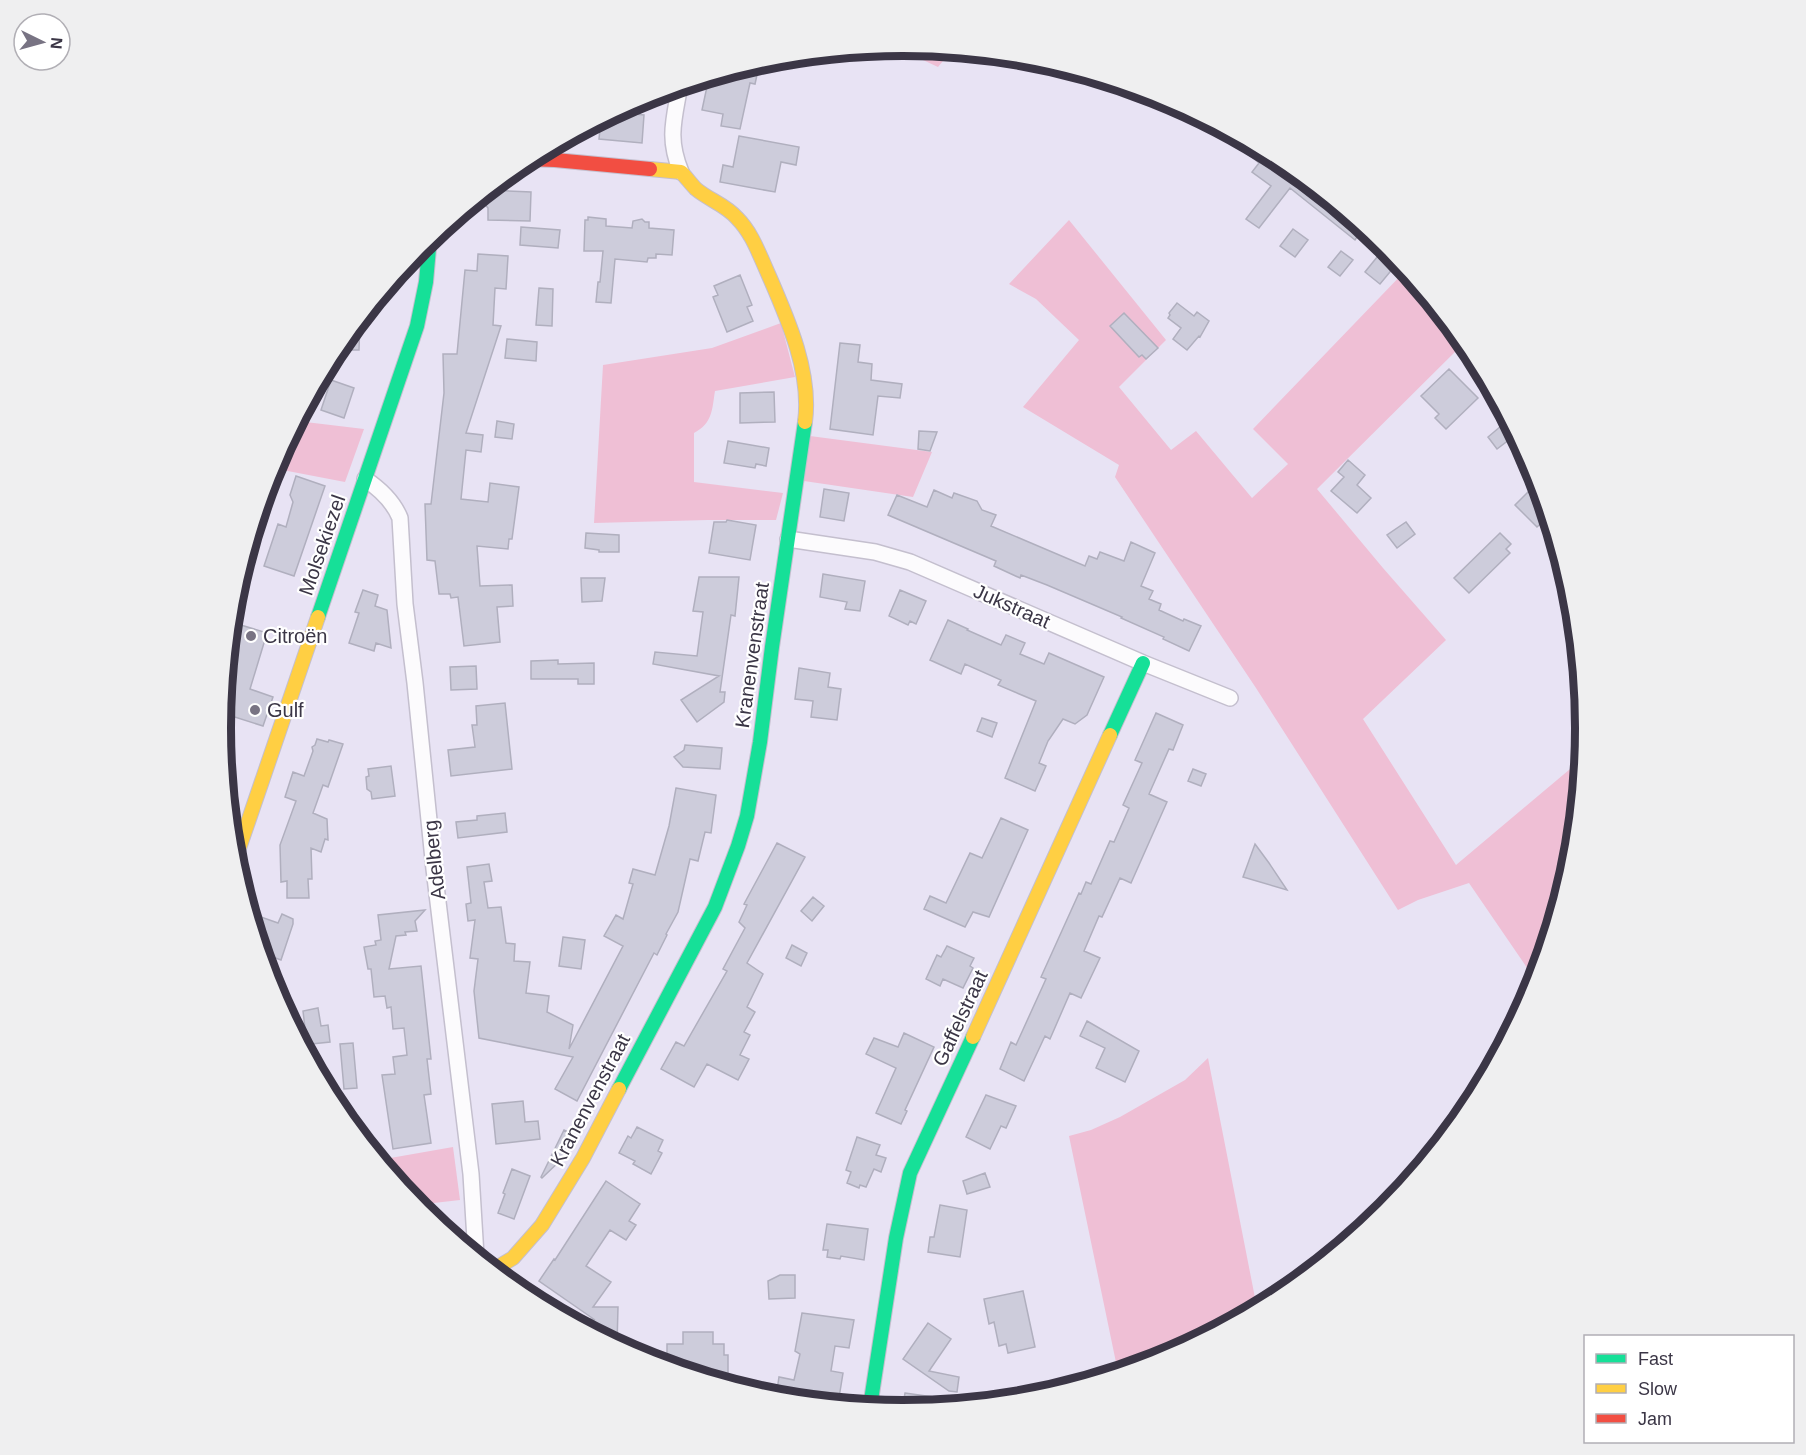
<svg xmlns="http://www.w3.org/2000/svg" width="1806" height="1455" font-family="Arial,sans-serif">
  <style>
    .green { fill: #efbfd5 }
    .building { fill: #cdccdb; stroke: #b0afbe; stroke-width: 1.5 }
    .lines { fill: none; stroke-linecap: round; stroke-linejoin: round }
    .street-casing { stroke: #c4bfce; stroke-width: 18 }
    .fast-casing { stroke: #c4bfce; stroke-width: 16 }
    .slow-casing { stroke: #c4bfce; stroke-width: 16 }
    .jam-casing { stroke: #c4bfce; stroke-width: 16 }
    .street { stroke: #fcfbfd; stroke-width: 15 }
    .fast { stroke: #16e098; stroke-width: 14 }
    .slow { stroke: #ffcf43; stroke-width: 14 }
    .jam { stroke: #f24e42; stroke-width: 14 }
    .poi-dot { fill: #787383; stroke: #fff; stroke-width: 2 }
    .labels { text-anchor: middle; stroke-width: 4.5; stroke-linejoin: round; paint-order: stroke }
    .street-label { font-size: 20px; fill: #3b3646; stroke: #fff }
    .poi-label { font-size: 20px; fill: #3b3646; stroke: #fff; text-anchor: start }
    .rim { fill: none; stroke: #3b3646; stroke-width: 8 }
  </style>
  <rect width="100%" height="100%" fill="#e8e3f4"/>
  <!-- green -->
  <path class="green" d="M903 45 952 50 938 67 893 46Z
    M1069 220 1166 340 1119 387 1171 450 1196 431 1252 498 1288 464 1253 429 1406 270 1465 342 1317 489 1383 568 1446 640 1363 719 1456 865 1582 759 1572 861 1536 981 1469 883 1418 900 1398 910 1256 688 1115 477 1119 465 1023 407 1079 340 1036 299 1009 284Z
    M781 323 795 377 715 391C712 409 713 423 694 433V482L783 493 776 520H708L594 523 603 365 712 348Z
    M297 421 364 429 345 482 272 468Z
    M810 436 932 452 913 497 804 481Z
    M1208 1058 1257 1308 1164 1358 1118 1372 1069 1136 1091 1130 1120 1117 1185 1080Z
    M453 1147 460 1200 416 1205 379 1160Z"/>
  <!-- building -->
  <path class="building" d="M760 61 755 84 750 83 740 129 721 126 723 114 702 110 709 77Z
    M639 98 636 114 644 115 642 143 599 139 601 119Z
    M739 136 799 147 796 165 781 162 775 192 720 182 723 165 733 167Z
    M1237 136 1282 160 1364 227 1355 240 1290 188 1259 228 1246 219 1271 186 1252 172 1259 163 1234 142Z
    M489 190 531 192 530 221 488 220V208L482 201 489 195Z
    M588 217 606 219V226L632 228 633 221 642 219 645 222H649V228L674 230 672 255 656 254V258H648L647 262 615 259 611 303 596 302 598 282H600L603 251H584L585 220H588Z
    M521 227 560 230 558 248 520 245Z
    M1293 229 1308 240 1295 257 1280 246Z
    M1386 246 1399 261 1380 284 1365 272Z
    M1341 251 1353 260 1340 276 1328 267Z
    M478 254 508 256 506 289 495 288 493 325 501 326 466 433 483 435 481 452 466 450 461 499 488 502 490 483 519 487 512 539H509L508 549 477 546 480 586 512 585 513 606 497 607 500 642 464 646 458 597 451 598 450 594H439L435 561 427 560 425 504H431L444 393 443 354H457L465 270 477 271Z
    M740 275 752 305 747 307 753 321 727 332 713 297 718 295 714 286Z
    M539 288 553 289 552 326 536 325Z
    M1177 303 1194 316 1197 312 1209 321 1200 337 1199 336 1187 350 1173 339 1181 328 1168 318 1170 315 1169 313Z
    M1124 313 1158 348 1146 359 1142 355 1139 357 1110 326Z
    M360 319 359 350H335L336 348Z
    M507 339 537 342 536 361 505 358Z
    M840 343 860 345 858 362 872 364 871 380 902 384 900 398 878 396 873 435 830 429Z
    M1449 369 1478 398 1446 429 1435 418 1439 414 1421 396Z
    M331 380 354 388 344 418 321 410Z
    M774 392 775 422 740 423V393Z
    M497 421 514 424 512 439 495 437Z
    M1501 426 1510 439 1497 449 1488 437Z
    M919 431 937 432 930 451 918 449Z
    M728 441 769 448 766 466 756 464 755 468 724 463Z
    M1348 460 1365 475 1357 485 1371 498 1357 513 1331 491 1344 477 1338 472Z
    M296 476 325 486 294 576 264 566 278 524 286 527 293 502 290 495Z
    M1538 482 1549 516 1537 527 1515 505Z
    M824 489 849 493 844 521 820 517Z
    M934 490 952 498 954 493 977 501 982 510 996 515 991 526 1085 566 1089 556 1097 559 1100 552 1124 561 1131 542 1155 553 1141 586 1153 591 1149 599 1161 604 1159 610 1183 621 1184 619 1201 626 1189 651 1163 639 1164 637 1121 618 1122 617 1047 585 1021 575 1020 578 994 566 996 561 888 515 897 495 927 507Z
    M727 520 756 525 750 560 709 553 714 522H726Z
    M1406 522 1415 534 1397 548 1387 535Z
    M586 533 619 535V552H599V550L585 548Z
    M1500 533 1511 544 1506 549 1510 553 1469 593 1454 578Z
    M823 574 865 581 860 611 845 609 847 602 820 597Z
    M699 577H739L735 616 731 615 720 692H725L724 702 697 722 681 700 719 676 653 664 655 652 697 656 703 612 693 611Z
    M581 578H605L602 601 582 602Z
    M363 590 378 595 375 606 387 610 391 648 376 643 374 651 349 643 359 613 355 612Z
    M900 590 926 601 916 624 910 621 908 625 889 616Z
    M948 620 968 629 967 630 1001 645 1006 635 1025 643 1020 654 1044 664 1049 653 1104 677 1087 715 1075 724 1063 719 1048 741 1039 763 1046 766 1035 791 1005 778 1036 701 998 685 1001 680 965 664 961 674 930 660Z
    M231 622 267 633 250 689 273 697 263 726 222 713Z
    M558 660V664L594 663V684H578V679H531V661Z
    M476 666 477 689 451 690 450 667Z
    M799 668 830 673 828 687 841 689 837 720 811 717 813 701 795 699Z
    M505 703 512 769 451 776 448 750 475 747 472 725H477L476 706Z
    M1156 713 1183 725 1173 750 1169 749 1149 794 1167 802 1131 883 1120 878 1102 917 1099 916 1084 951 1100 958 1081 998 1070 993 1050 1039 1045 1036 1024 1081 1000 1069 1011 1042 1016 1045 1046 979 1041 977 1079 893 1081 894 1086 882 1091 884 1110 841 1114 842 1129 808 1123 805 1142 763 1135 760Z
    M982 718 997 723 992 737 977 731Z
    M317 739 328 742 329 740 343 744 328 787 323 785 313 813 327 819 328 840 325 839 321 852 311 848 312 879H308L309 898H287V881L281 882 280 845 296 801 285 797 293 772 304 776 313 751 312 747 315 745Z
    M685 745 722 748 720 769 683 767 674 757 684 750Z
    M391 766 395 796 372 799 371 792 367 789 366 777 369 776 368 769Z
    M1193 769 1206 774 1201 786 1188 781Z
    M676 788 716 795 711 833 705 832 698 861 690 859 678 912 666 934 667 935 657 955 654 953 577 1101 555 1089 573 1057 479 1038 474 991 478 959 470 958 475 920 468 921 466 904 471 903 467 867 489 864 492 881 484 882 488 908 501 907 506 943 515 944 514 961 530 962 526 993 549 996 547 1012 573 1025 569 1049 623 946 604 936 616 915 623 919 633 884 629 883 633 869 655 875 669 826Z
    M505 813 507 832 458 838 456 822 477 820V816Z
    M1001 818 1028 830 989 917 973 912 965 927 924 909 930 896 946 903 970 853 982 858Z
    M777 843 805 857 747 963 763 974 747 1007 755 1012 744 1032 750 1035 740 1055 749 1059 738 1080 707 1064 694 1087 661 1069 676 1042 684 1046 727 971 723 969 745 928 739 922 747 905 744 904Z
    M1255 844 1269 863 1287 890 1243 877Z
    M813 897 824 906 812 921 801 911Z
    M425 910 415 921 417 931 405 932 406 935 396 936 389 969 421 966 431 1059H427L431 1094 424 1095 431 1143 393 1149 382 1075 395 1074 393 1057 407 1055 404 1028 393 1029 391 1007 387 1008 385 996 374 997 371 969H368L364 947 376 945 375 941 381 940 378 915Z
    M250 913 278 923 282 914 293 919V924L281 960 262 953Z
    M563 937 585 940 581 969 559 966Z
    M792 945 807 953 801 966 786 958Z
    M947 946 974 958 970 966 973 968 963 988 943 979 940 986 926 979 937 955 941 957Z
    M318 1008 321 1026 328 1025 330 1042 302 1045 294 1029 305 1028 303 1011Z
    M1087 1021 1139 1051 1125 1082 1096 1068 1105 1048 1080 1036Z
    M904 1033 934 1047 905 1110 907 1111 901 1124 876 1113 896 1068 866 1054 874 1038 898 1047Z
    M353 1043 357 1088 344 1089 340 1044Z
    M986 1095 1016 1106 1006 1128 1001 1126 990 1149 966 1137Z
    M523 1101 525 1122 538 1121 540 1139 496 1144 492 1104Z
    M637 1127 663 1140 658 1151 662 1153 651 1174 633 1164 635 1161 619 1153 628 1136 631 1138Z
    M564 1130 576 1136 566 1155 542 1178 541 1177Z
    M857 1137 880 1145 876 1155 886 1158 881 1172 874 1169 866 1187 860 1185 859 1188 847 1183 851 1172 846 1170Z
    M512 1169 530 1176 514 1219 498 1213 505 1194 503 1193Z
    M985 1173 990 1187 967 1194 963 1181Z
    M606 1181 640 1204 629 1221 636 1225 626 1240 610 1230 586 1266 611 1282 593 1307H618L617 1345 565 1317 566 1315 595 1320 539 1281 554 1259 555 1260Z
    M940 1205 967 1210 960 1257 928 1252 930 1237H934Z
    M827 1224 868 1229 864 1260 841 1256 840 1259 827 1257 828 1250H823Z
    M780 1275H795V1298L769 1299 768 1281Z
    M1023 1291 1035 1347 1008 1353 1006 1344 999 1346 994 1322 989 1324 984 1299Z
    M802 1313 854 1320 849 1348 835 1346 831 1371 843 1373 838 1404 805 1398V1400L776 1397 779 1377 794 1380 800 1354 795 1351Z
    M928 1323 951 1339 929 1371 959 1377 957 1392 949 1391 903 1359Z
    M683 1332H713V1344H724V1355H728V1380L711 1379V1372H689L667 1366V1344H683Z
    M905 1393 954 1400V1405L902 1410Z"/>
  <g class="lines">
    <!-- street casing -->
    <g class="street-casing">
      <path id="street" d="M680 85C674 120 667 138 681 172
        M365 479C380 489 393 501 400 518L405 604 415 683 434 869 471 1174 476 1256
        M788 539 875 552 910 562 1143 663 1230 698"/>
    </g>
    <!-- fast casing -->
    <g class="fast-casing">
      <path id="fast" d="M318 617 417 326 426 282 430 237
        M1110 735 1143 663
        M619 1089 715 907 738 846 747 816 760 742 772 647 805 422
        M870 1407 896 1238 910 1173 973 1037"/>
    </g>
    <!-- slow casing -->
    <g class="slow-casing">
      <path id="slow" d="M650 169 681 172C686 177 691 184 696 189 709 200 726 205 737 218 751 232 758 251 766 269 786 315 812 371 805 422
        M234 863 318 617
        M973 1037 1110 735
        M493 1270 513 1258 542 1225 583 1158 619 1089"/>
    </g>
    <!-- jam casing -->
    <g class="jam-casing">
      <path id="jam" d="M526 159 555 160 650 169"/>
    </g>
    <!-- street -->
    <use href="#street" class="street"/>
    <!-- fast -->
    <use href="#fast" class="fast"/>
    <!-- slow -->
    <use href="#slow" class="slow"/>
    <!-- jam -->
    <use href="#jam" class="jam"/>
  </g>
  <!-- markers -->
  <g class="poi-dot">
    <circle cx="251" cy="636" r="6"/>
    <circle cx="255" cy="710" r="6"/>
  </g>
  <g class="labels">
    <!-- street labels -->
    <g class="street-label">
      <text transform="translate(322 545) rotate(-71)" y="7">Molsekiezel</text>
      <text transform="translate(1012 606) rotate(24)" y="7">Jukstraat</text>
      <text transform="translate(752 655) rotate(-82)" y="7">Kranenvenstraat</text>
      <text transform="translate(434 860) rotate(-96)" y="7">Adelberg</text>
      <text transform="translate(960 1018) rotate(-65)" y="7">Gaffelstraat</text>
      <text transform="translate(590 1100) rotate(-62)" y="7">Kranenvenstraat</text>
    </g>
    <!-- poi labels -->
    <g class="poi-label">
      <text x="263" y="643">Citroën</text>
      <text x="267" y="717">Gulf</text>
    </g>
  </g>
  <!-- crop -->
  <path d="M0 0H1806V1455H0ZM231 728a672 672 0 1 1 1344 0a672 672 0 1 1-1344 0Z" fill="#efeff0" fill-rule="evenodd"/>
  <path class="rim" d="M231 728a672 672 0 1 1 1344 0a672 672 0 1 1-1344 0Z"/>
  <!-- legend -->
  <rect x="1584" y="1335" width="210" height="108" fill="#ffffff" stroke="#b1afb5" stroke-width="1.5"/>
  <rect x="1596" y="1354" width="30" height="9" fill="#16e098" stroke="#b1afb5" stroke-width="1.5"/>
  <text x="1638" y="1365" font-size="18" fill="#3b3646">Fast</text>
  <rect x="1596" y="1384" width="30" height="9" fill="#ffcf43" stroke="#b1afb5" stroke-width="1.5"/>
  <text x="1638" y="1395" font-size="18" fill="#3b3646">Slow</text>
  <rect x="1596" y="1414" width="30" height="9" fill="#f24e42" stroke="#b1afb5" stroke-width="1.5"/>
  <text x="1638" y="1425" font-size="18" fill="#3b3646">Jam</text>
  <!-- north arrow -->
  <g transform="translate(42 42) rotate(95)"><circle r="28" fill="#ffffff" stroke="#b1afb5" stroke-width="1.5"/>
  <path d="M0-4.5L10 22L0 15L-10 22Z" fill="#787383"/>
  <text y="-9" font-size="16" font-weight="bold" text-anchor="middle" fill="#3b3646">N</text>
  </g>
</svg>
